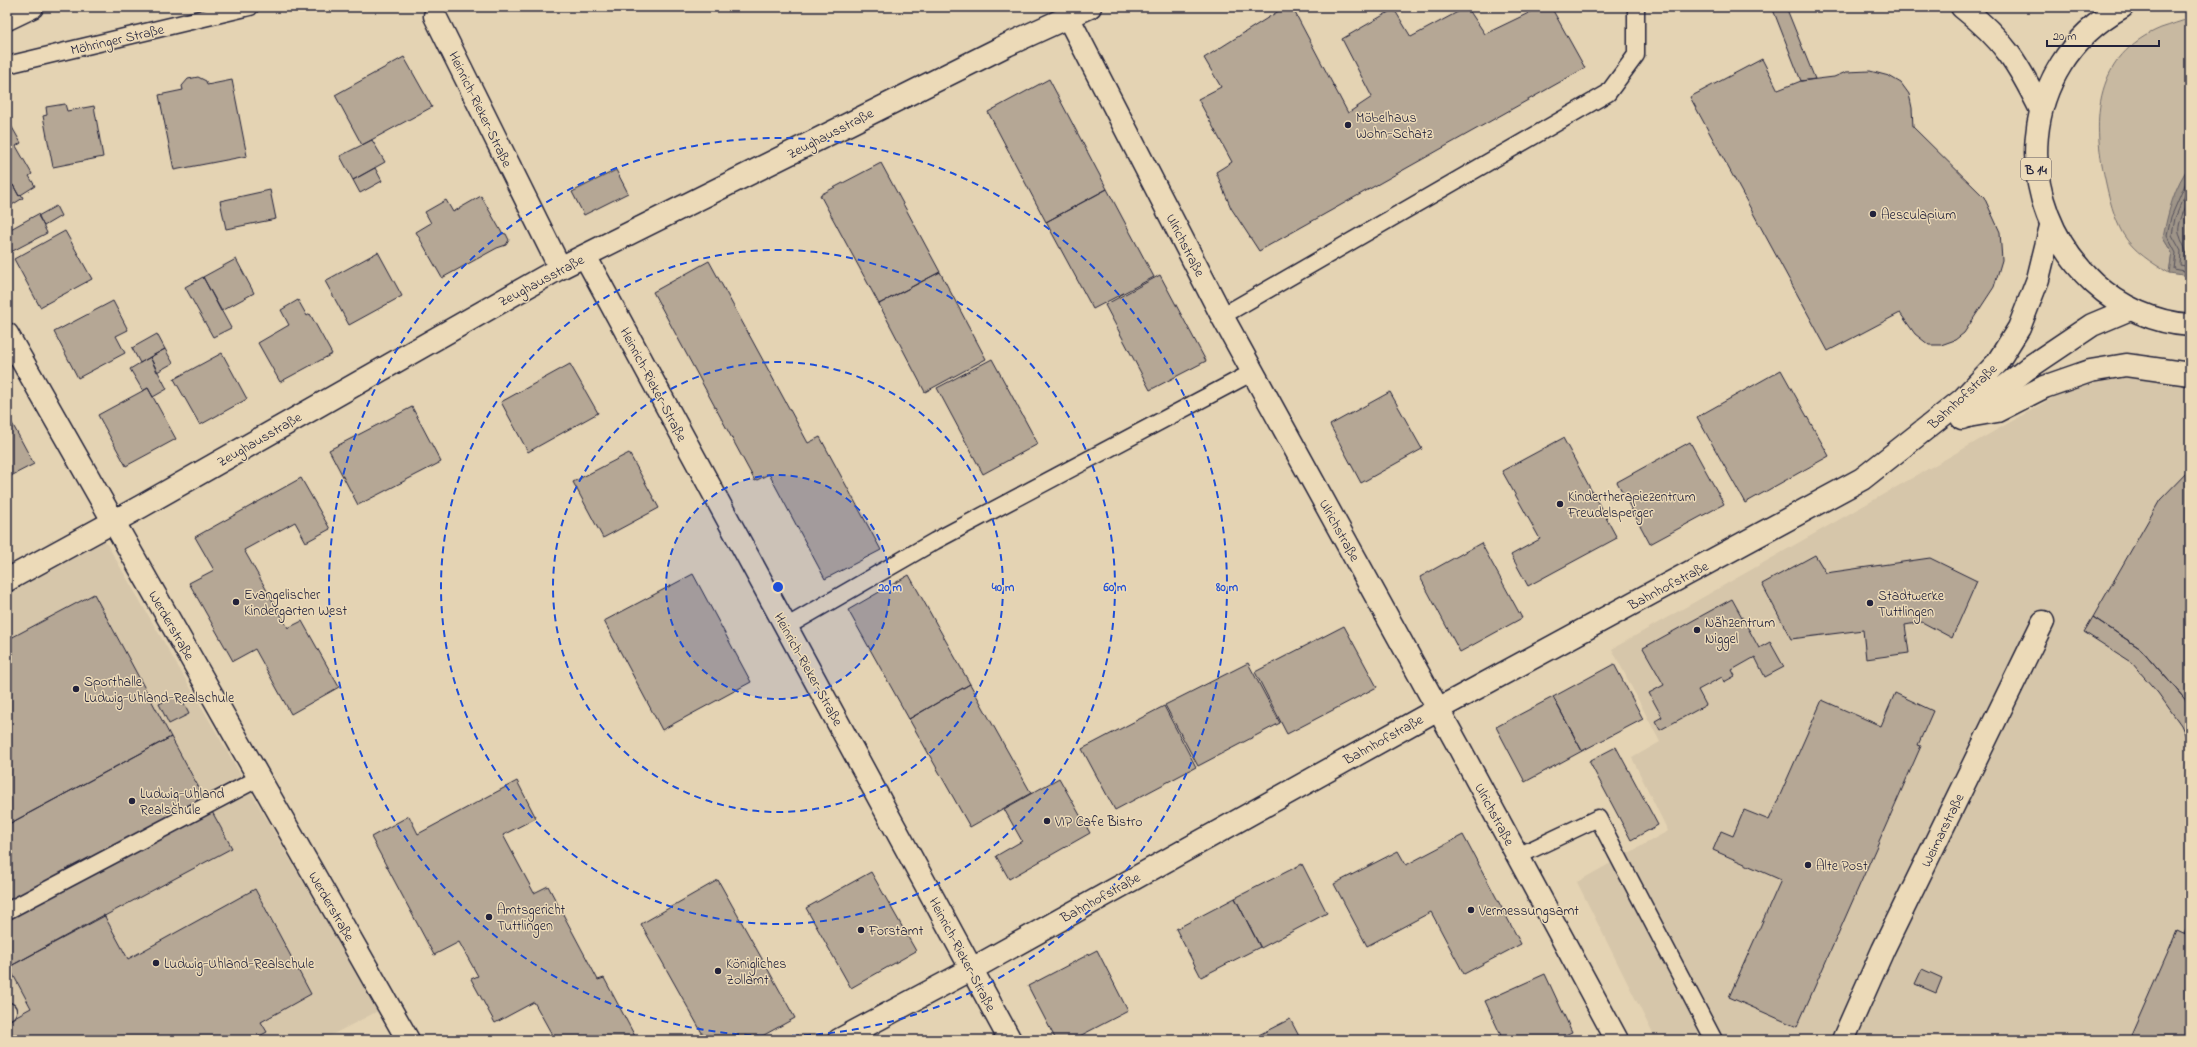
<svg xmlns="http://www.w3.org/2000/svg" width="2197" height="1047" font-family="'Indie Flower',sans-serif">
  <style>
    .built { fill: #d6c6aa }
    .green { fill: #c8b9a1; stroke: #756e6e }
    .water { fill: #9e9488; stroke: #6c6669 }
    .lines { fill: none; stroke-linecap: round; stroke-linejoin: round }
    .shore { stroke: #54505a; stroke-width: 1 }
    .building { fill: #b5a795; stroke: #22223b }
    .lane-casing { stroke: #22223b; stroke-width: 19 }
    .street-casing { stroke: #22223b; stroke-width: 25 }
    .secondary-casing { stroke: #22223b; stroke-width: 25 }
    .primary-casing { stroke: #22223b; stroke-width: 25 }
    .lane { stroke: #ecdab8; stroke-width: 16 }
    .street { stroke: #ecdab8; stroke-width: 22 }
    .secondary { stroke: #ecdab8; stroke-width: 22 }
    .primary { stroke: #ecdab8; stroke-width: 22 }
    .ring { fill: none; stroke: #1d4ed8; stroke-width: 2; stroke-dasharray: 7 5 }
    .poi-dot { fill: #22223b; stroke: #ecdab8; stroke-width: 1.5 }
    .labels { text-anchor: middle; stroke-width: 3; stroke-linejoin: round; paint-order: stroke }
    .shield { fill: #ecdab8; stroke: #5f5960; stroke-width: 1 }
    .shield-label { font-size: 13px; font-weight: bold; fill: #22223b }
    .street-label { font-size: 14px; fill: #22223b; stroke: #ecdab8 }
    .poi-label { font-size: 14px; fill: #22223b; stroke: #ecdab8; text-anchor: start }
    .centre { fill: #1d4ed8; stroke: #ecdab8; stroke-width: 2 }
    .ring-label { font-size: 12px; text-anchor: middle; font-weight: bold; fill: #1d4ed8; stroke: #ecdab8; stroke-width: 3; stroke-linejoin: round; paint-order: stroke }
  </style>
  <rect width="100%" height="100%" fill="#e4d3b3"/>
  <filter id="ink" filterUnits="userSpaceOnUse"><feTurbulence type="fractalNoise" baseFrequency=".025" numOctaves="2"/><feDisplacementMap in="SourceGraphic" scale="8" xChannelSelector="R" yChannelSelector="G"/><feConvolveMatrix kernelMatrix="1 2 1 2 8 2 1 2 1" color-interpolation-filters="sRGB"/></filter>
  <g filter="url(#ink)">
    <!-- built -->
    <path class="built" d="M2116 376 2190 385V1040H1656L1577 882 1668 831 1632 758 1660 742 1612 649 2070 388Z
      M104 539 378 1011 322 1040H7V591Z"/>
    <!-- green -->
    <path class="green" d="M2190 19V166L2163 238 2172 253 2169 273C2152 263 2133 251 2123 234 2114 218 2109 198 2105 179 2091 118 2095 55 2161 28 2171 25 2180 21 2190 19Z"/>
    <!-- water -->
    <path class="water" d="M2190 166V276L2169 273 2172 253 2163 238C2167 216 2175 183 2190 166Z"/>
    <g class="lines">
      <!-- shore -->
      <path class="shore" d="M2190 173 2171 217 2167 236 2176 253 2174 269 2190 272
        M2190 184 2175 218 2172 235 2181 251 2180 265 2190 267
        M2190 197C2186 207 2175 227 2180 236 2183 246 2187 249 2187 260L2190 261"/>
    </g>
    <!-- building -->
    <path class="building" d="M1285 7H1292L1348 113 1372 97 1342 39 1394 9 1411 37 1467 7 1485 34 1541 7H1551L1585 68 1259 251 1231 208 1216 172 1232 162 1198 99 1221 87 1204 58Z
      M1772 7H1786L1815 79 1801 81Z
      M404 57 432 107 362 145 335 95Z
      M1762 59 1778 90 1801 81 1834 77 1846 72 1870 71 1889 76 1901 83 1909 94 1912 108 1913 127 1984 197 2000 232 2002 260 1994 287 1964 333 1955 340 1941 345H1929L1915 334 1900 313 1828 351 1690 97Z
      M198 77 206 81 207 85 232 80 247 156 174 170 159 95 183 90 182 86 188 79Z
      M1049 79 1107 189 1046 222 988 112Z
      M65 104 67 111 94 106 103 157 53 167 43 116 47 115 46 107Z
      M9 122 21 143 16 146 32 174 29 176 35 186 19 196 13 185 7 188V123Z
      M372 140 385 162 353 180 340 156Z
      M881 163 940 272 879 304 820 195Z
      M375 168 382 181 360 193 353 180Z
      M616 170 628 193 584 215 572 192Z
      M13 185 19 196 21 194 23 198 7 208V188Z
      M1107 189 1154 277 1093 309 1046 222Z
      M270 190 276 219 226 229 220 201Z
      M481 196 502 233 506 234 509 240 506 245 497 248 442 278 416 232 431 223 425 212 446 200 453 212Z
      M56 206 61 216 44 226 38 216Z
      M38 214 47 233 7 254V231Z
      M65 231 92 279 40 307 14 259Z
      M378 252 402 296 349 325 325 281Z
      M236 259 254 293 221 311 203 277Z
      M709 261 808 443 820 437 881 550 825 579 769 474 755 481 653 292Z
      M940 272 986 359 925 392 879 304Z
      M1160 275 1206 361 1150 390 1105 305Z
      M203 277 231 328 213 337 185 287Z
      M298 300 307 316 310 314 332 354 280 382 258 343 289 325 281 310Z
      M113 301 128 330 116 336 125 353 78 378 54 332Z
      M157 334 165 349 140 363 132 348Z
      M165 349 173 363 157 372 150 357Z
      M222 353 247 399 200 425 174 379Z
      M150 357 167 389 153 397 148 388 143 391 130 369Z
      M992 359 1038 444 983 474 937 388Z
      M570 364 598 413 528 452 501 402Z
      M1781 370 1829 456 1745 503 1697 417Z
      M148 388 176 439 126 466 98 415Z
      M1390 392 1422 449 1361 483 1330 425Z
      M412 407 441 462 358 505 329 450Z
      M7 414 34 464 7 478Z
      M1563 438 1617 538 1528 586 1511 555 1540 539 1502 471Z
      M1690 442 1724 504 1650 544 1617 482Z
      M629 453 659 508 603 538 573 482Z
      M2190 469V468V705L2141 649 2093 617 2160 500Z
      M301 478 330 529 306 542 295 522 244 550 288 628 302 621 339 687 291 714 255 649 233 661 189 583 214 570 195 537Z
      M1481 543 1522 618 1460 652 1420 577Z
      M1815 555 1826 573 1930 558 1977 581 1952 638 1922 622 1905 625 1909 653 1866 659 1863 630 1791 639 1762 584Z
      M693 574 751 682 662 730 604 621Z
      M909 575 970 684 909 719 848 610Z
      M94 594 171 737 7 825V640Z
      M1732 599 1759 648 1770 642 1784 667 1765 677 1755 657 1732 670 1735 676 1724 682 1722 677 1698 690 1706 705 1660 730 1655 721 1662 717 1649 693 1664 685 1643 648Z
      M2093 617 2141 649 2190 705V746L2181 725 2158 693 2132 663 2084 632Z
      M1344 626 1377 687 1287 734 1255 672Z
      M1248 663 1280 723 1198 766 1165 705Z
      M1614 664 1643 719 1582 751 1553 697Z
      M970 684 1031 793 970 827 909 719Z
      M1895 693 1933 711 1918 745 1921 746 1797 1027 1729 997 1781 880 1713 850 1721 831 1733 836 1744 810 1769 820 1822 700 1881 726Z
      M179 694 189 714 169 724 159 704Z
      M1553 697 1582 751 1525 782 1496 727Z
      M1164 706 1196 767 1115 810 1082 749Z
      M171 737 232 848 7 968V825Z
      M1616 747 1658 825 1631 840 1589 761Z
      M1059 778 1090 833 1009 879 996 856 1022 841 1004 809Z
      M517 781 536 818 503 835 534 893 548 886 598 980 604 978 637 1040H555L534 1002 495 1023 471 979 478 976 459 942 434 955 371 837 409 816 418 834Z
      M1463 835 1521 944 1464 974 1431 912 1367 946 1334 884 1398 851 1406 865Z
      M1302 864 1327 913 1261 948 1235 898Z
      M871 872 916 951 851 988 806 908Z
      M718 880 795 1018 755 1040H706L641 924Z
      M255 889 311 994 261 1022 267 1032 252 1040H7V1021L31 1008 9 967 104 915 128 959Z
      M1235 898 1260 947 1201 977 1176 929Z
      M2190 922V937L2184 934Z
      M2177 931 2190 937V1040H2129Z
      M1097 950 1128 1011 1072 1040H1056L1028 986Z
      M1922 969 1942 978 1936 993 1915 984Z
      M1545 974 1572 1032 1554 1040H1503L1485 1001Z
      M1290 1019 1301 1040H1249Z"/>
    <g class="lines">
      <!-- lane casing -->
      <g class="lane-casing">
        <path id="lane" d="M7 65 250 7
          M1222 316 1608 93 1636 55V7
          M786 627 935 541 1253 372
          M1518 856 1598 818 1714 1040
          M7 911 259 778
          M7 1011H8"/>
      </g>
      <!-- street casing -->
      <g class="street-casing">
        <path id="street" d="M435 16 560 268
          M1068 17 1222 316 1460 749 1617 1040
          M7 19 32 7
          M585 256 1010 1040
          M7 334 408 1040
          M1962 418 1968 416 2028 368 2092 325 2130 309
          M839 1040 972 969 1438 709 1862 479 1962 400 1997 363 2019 328 2038 279 2051 226
          M1843 1040 1883 950 2043 622"/>
      </g>
      <!-- secondary casing -->
      <g class="secondary-casing">
        <path id="secondary" d="M7 580 142 506 560 268 1007 45 1090 7"/>
      </g>
      <!-- primary casing -->
      <g class="primary-casing">
        <path id="primary" d="M1962 7C2004 40 2018 63 2041 110
          M2122 7C2017 66 2009 204 2094 283 2120 307 2155 323 2190 325
          M1968 416 1997 411 2044 387 2090 371 2126 365 2190 374"/>
      </g>
      <!-- lane -->
      <use href="#lane" class="lane"/>
      <!-- street -->
      <use href="#street" class="street"/>
      <!-- secondary -->
      <use href="#secondary" class="secondary"/>
      <!-- primary -->
      <use href="#primary" class="primary"/>
    </g>
  </g>
  <!-- distance rings -->
  <circle cx="778" cy="587" r="112" fill="#1d4ed8" fill-opacity=".12"/>
  <g class="ring">
    <circle cx="778" cy="587" r="112"/>
    <circle cx="778" cy="587" r="225"/>
    <circle cx="778" cy="587" r="337"/>
    <circle cx="778" cy="587" r="449"/>
  </g>
  <!-- markers -->
  <g class="poi-dot">
    <circle cx="1348" cy="125" r="4"/>
    <circle cx="1873" cy="214" r="4"/>
    <circle cx="1560" cy="504" r="4"/>
    <circle cx="236" cy="602" r="4"/>
    <circle cx="1870" cy="603" r="4"/>
    <circle cx="1697" cy="630" r="4"/>
    <circle cx="76" cy="689" r="4"/>
    <circle cx="132" cy="801" r="4"/>
    <circle cx="1047" cy="821" r="4"/>
    <circle cx="1808" cy="865" r="4"/>
    <circle cx="1471" cy="910" r="4"/>
    <circle cx="489" cy="917" r="4"/>
    <circle cx="861" cy="930" r="4"/>
    <circle cx="156" cy="963" r="4"/>
    <circle cx="718" cy="971" r="4"/>
  </g>
  <g class="labels">
    <!-- shield labels -->
    <rect class="shield" x="2021" y="158" width="30" height="22" rx="3"/>
    <g class="shield-label">
      <text x="2036" y="174">B 14</text>
    </g>
    <!-- street labels -->
    <g class="street-label">
      <text transform="translate(117 39) rotate(-13)" y="5">Möhringer Straße</text>
      <text transform="translate(481 109) rotate(64)" y="5">Heinrich-Rieker-Straße</text>
      <text transform="translate(830 133) rotate(-27)" y="5">Zeughausstraße</text>
      <text transform="translate(1186 245) rotate(63)" y="5">Ulrichstraße</text>
      <text transform="translate(541 280) rotate(-28)" y="5">Zeughausstraße</text>
      <text transform="translate(654 384) rotate(62)" y="5">Heinrich-Rieker-Straße</text>
      <text transform="translate(1962 396) rotate(-43)" y="5">Bahnhofstraße</text>
      <text transform="translate(259 439) rotate(-30)" y="5">Zeughausstraße</text>
      <text transform="translate(1340 530) rotate(61)" y="5">Ulrichstraße</text>
      <text transform="translate(1668 585) rotate(-28)" y="5">Bahnhofstraße</text>
      <text transform="translate(172 625) rotate(60)" y="5">Werderstraße</text>
      <text transform="translate(809 669) rotate(61)" y="5">Heinrich-Rieker-Straße</text>
      <text transform="translate(1383 739) rotate(-29)" y="5">Bahnhofstraße</text>
      <text transform="translate(1495 814) rotate(62)" y="5">Ulrichstraße</text>
      <text transform="translate(1942 830) rotate(-64)" y="5">Weimarstraße</text>
      <text transform="translate(1100 897) rotate(-29)" y="5">Bahnhofstraße</text>
      <text transform="translate(332 906) rotate(60)" y="5">Werderstraße</text>
      <text transform="translate(963 954) rotate(62)" y="5">Heinrich-Rieker-Straße</text>
    </g>
    <!-- poi labels -->
    <g class="poi-label">
      <text x="1356" y="122">Möbelhaus<tspan x="1356" dy="16">Wohn-Schatz</tspan></text>
      <text x="1881" y="219">Aesculapium</text>
      <text x="1568" y="501">Kindertherapiezentrum<tspan x="1568" dy="16">Freudelsperger</tspan></text>
      <text x="244" y="599">Evangelischer<tspan x="244" dy="16">Kindergarten West</tspan></text>
      <text x="1878" y="600">Stadtwerke<tspan x="1878" dy="16">Tuttlingen</tspan></text>
      <text x="1705" y="627">Nähzentrum<tspan x="1705" dy="16">Niggel</tspan></text>
      <text x="84" y="686">Sporthalle<tspan x="84" dy="16">Ludwig-Uhland-Realschule</tspan></text>
      <text x="140" y="798">Ludwig-Uhland<tspan x="140" dy="16">Realschule</tspan></text>
      <text x="1055" y="826">VIP Cafe Bistro</text>
      <text x="1816" y="870">Alte Post</text>
      <text x="497" y="914">Amtsgericht<tspan x="497" dy="16">Tuttlingen</tspan></text>
      <text x="1479" y="915">Vermessungsamt</text>
      <text x="869" y="935">Forstamt</text>
      <text x="164" y="968">Ludwig-Uhland-Realschule</text>
      <text x="726" y="968">Königliches<tspan x="726" dy="16">Zollamt</tspan></text>
    </g>
  </g>
  <circle cx="778" cy="587" r="6" class="centre"/>
  <g class="ring-label">
    <text x="890" y="591">20 m</text>
    <text x="1003" y="591">40 m</text>
    <text x="1115" y="591">60 m</text>
    <text x="1227" y="591">80 m</text>
  </g>
  <!-- margin -->
  <rect width="2197" height="1047" fill="none" stroke="#ecdab8" stroke-width="24"/>
  <rect x="12" y="12" width="2173" height="1023" fill="none" stroke="#22223b" stroke-width="1.5" filter="url(#ink)"/>
  <!-- scale -->
  <path d="M2047 40v6h112v-6" fill="none" stroke="#22223b" stroke-width="2"/>
  <text x="2053" y="40" font-size="12" fill="#22223b" stroke="#ecdab8" stroke-width="3" paint-order="stroke">20 m</text>
</svg>
